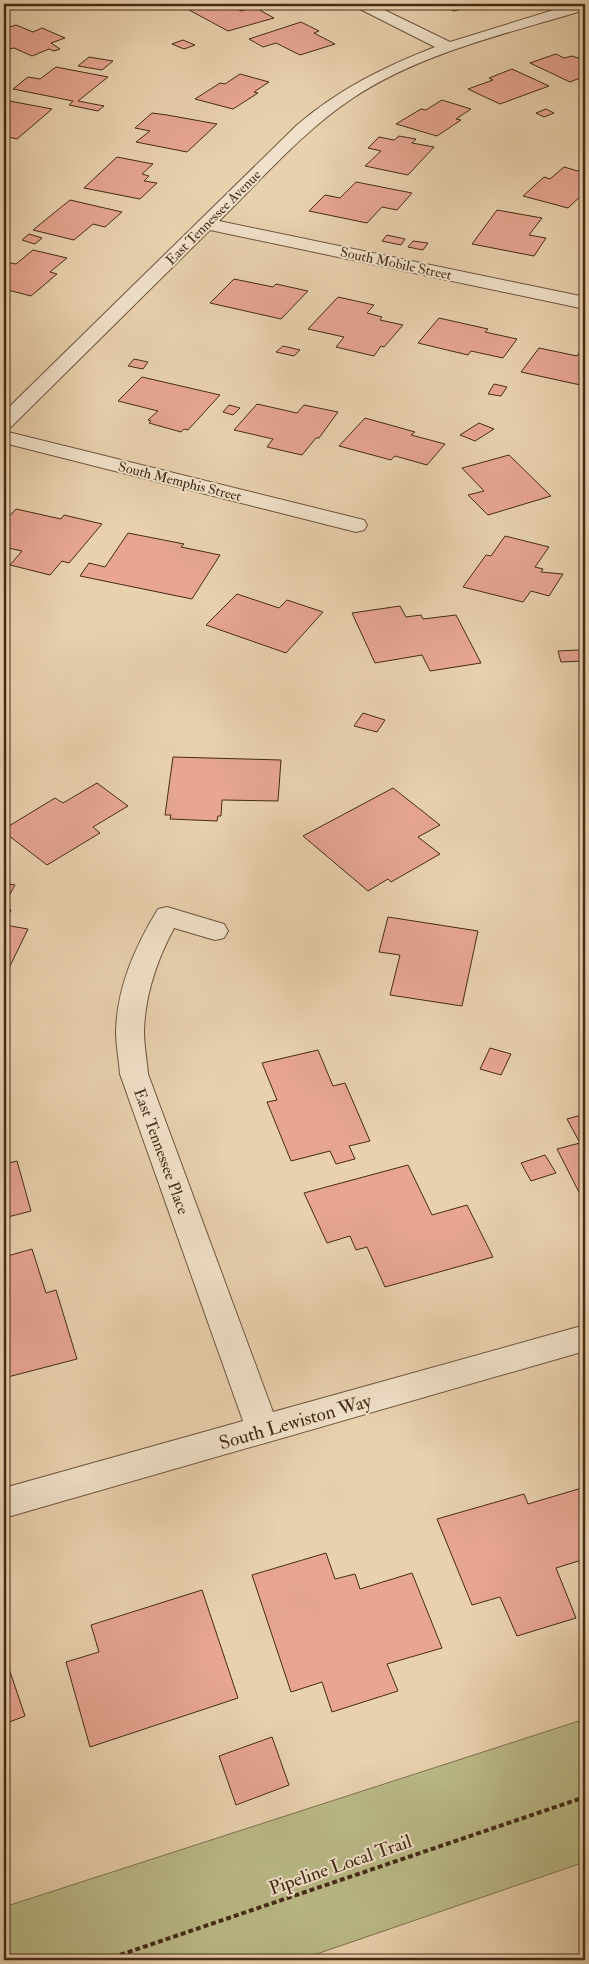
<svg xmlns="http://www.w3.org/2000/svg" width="589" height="1964" font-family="'IM FELL Double Pica',serif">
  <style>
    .green { fill: #baba88; stroke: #7f724f }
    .building { fill: #e7a592; stroke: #442b16 }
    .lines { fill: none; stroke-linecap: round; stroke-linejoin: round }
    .minor-casing { stroke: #6d543c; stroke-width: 2 }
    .path { stroke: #442b16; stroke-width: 4; stroke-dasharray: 5 3; stroke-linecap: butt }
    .minor { fill: #f1e1ca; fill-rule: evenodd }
    .labels { text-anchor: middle; stroke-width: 4; stroke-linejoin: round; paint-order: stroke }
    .far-street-label { font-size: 14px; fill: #442b16; stroke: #f1e1ca }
    .street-label { font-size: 16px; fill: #442b16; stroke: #f1e1ca }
    .near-street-label { font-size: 19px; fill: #442b16; stroke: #f1e1ca }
  </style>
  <rect width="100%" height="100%" fill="#e9d1ae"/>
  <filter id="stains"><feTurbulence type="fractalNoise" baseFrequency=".004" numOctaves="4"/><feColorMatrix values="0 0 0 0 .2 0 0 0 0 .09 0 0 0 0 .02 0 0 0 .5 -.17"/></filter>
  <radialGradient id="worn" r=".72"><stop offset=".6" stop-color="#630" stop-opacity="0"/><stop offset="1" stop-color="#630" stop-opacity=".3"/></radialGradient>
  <!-- green -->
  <path class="green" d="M585 1719V1862L299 1960H4V1907Z"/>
  <!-- building -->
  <path class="building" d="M211 4H228L241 11 254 7 274 18 228 31 189 10Z
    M439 4H479L454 11Z
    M301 22 319 31 314 33 335 44 300 55 276 43 263 47 249 39Z
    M16 25 33 32 42 28 65 38 51 43 60 49 54 51 49 49 32 56 14 48 9 49 4 47V29Z
    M183 40 195 45 184 49 172 44Z
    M556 54 564 58 572 56 578 58 585 56V76L570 82 530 63Z
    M89 57 113 61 102 70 78 66Z
    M56 67 108 77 78 101 104 106 98 111 69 105 73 101 13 89 28 77 40 79Z
    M512 69 549 86 500 104 468 89 493 80 489 78Z
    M240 74 269 82 254 92 258 93 233 109 195 99 220 83 225 84Z
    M4 100 52 109 17 139 4 136Z
    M442 100 471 109 456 119 461 120 437 136 396 124 421 109 426 110Z
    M546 109 554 113 544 117 536 113Z
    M152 113 167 115 217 124 187 152 136 142 150 131 135 128Z
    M399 136 416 139 412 143 434 147 408 175 365 166 381 151 368 148 379 137 394 140Z
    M117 157 153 164 142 174 149 176 144 181 157 183 140 199 84 188Z
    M564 167 585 173V186L583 188H585V192L568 208 523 196 544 177 550 179Z
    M356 182 412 193 397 210 382 207 367 223 309 211 325 195 340 198Z
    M70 200 122 212 105 227 93 224 74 240 33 230Z
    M497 210 542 218 529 235 546 238 534 256 472 244Z
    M29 234 42 238 35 244 22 240Z
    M387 235 405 239 401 245 382 241Z
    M413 241 428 243 423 250 408 247Z
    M33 250 67 258 50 272 57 274 31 296 4 289V269L11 263 16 264Z
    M234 279 273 287 276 284 308 291 281 319 210 303Z
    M338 297 374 305 367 313 382 317 380 320 403 325 384 347 381 346 374 356 336 347 344 337 308 329Z
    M439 318 488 329 485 332 517 339 503 358 471 351 468 355 418 343Z
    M283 346 300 350 294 356 276 352Z
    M539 348 577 356 581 350 585 351V386L521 372Z
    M134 359 148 362 143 369 128 366Z
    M142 377 220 395 188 430 184 429 181 432 149 423 151 421 148 420 158 411 118 401Z
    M494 384 507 387 501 396 488 394Z
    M257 404 297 413 304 405 338 412 319 438H316L302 455 267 447 273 439 234 430Z
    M229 405 240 408 233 415 223 412Z
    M365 418 415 432 411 435 445 444 427 465 395 456 391 460 339 446Z
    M479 423 494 429 475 441 460 435Z
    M509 455 551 496 488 515 468 495 484 491 462 468Z
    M16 509 61 519 64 515 102 524 69 563 62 561 50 575 10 565 22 551 4 547V522Z
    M128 533 184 544 181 547 220 555 192 599 80 576 89 563 105 567Z
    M505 536 549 547 535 567 543 569 541 572 563 574 549 596 531 591 523 602 463 587 486 555 491 556Z
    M237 594 279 608 287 600 323 612 286 653 206 625Z
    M400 606 406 617 421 615 423 619 456 615 481 663 430 671 422 655 375 663 352 613Z
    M579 650 583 661 561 662 558 651Z
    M363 713 385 720 377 732 354 726Z
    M173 757 281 760 278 801 222 800 221 816H218L217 821 170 819 171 815H165Z
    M97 783 128 806 93 827 100 833 47 865 4 832V829L55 798 63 803Z
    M393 788 440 825 418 837 440 854 391 882 388 879 368 891 303 836Z
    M4 883 15 885 4 905Z
    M4 908 11 910 5 925 28 929 8 970 4 969Z
    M388 917 478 931 462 1006 390 995 400 955 379 952Z
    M490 1048 511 1054 501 1075 480 1069Z
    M318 1050 333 1086 345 1083 370 1141 349 1146 355 1159 336 1164 330 1151 291 1161 267 1102 277 1100 262 1063Z
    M585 1114V1204L557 1149 580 1143 567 1119Z
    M545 1155 556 1173 531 1181 521 1163Z
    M17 1161 31 1211 4 1218V1164Z
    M408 1165 432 1215 467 1205 493 1257 385 1287 367 1247 356 1250 350 1236 327 1243 304 1193Z
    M32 1249 46 1293 56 1290 77 1359 4 1378V1257Z
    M585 1487V1559L556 1568 576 1618 517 1636 500 1597 472 1605 437 1519 524 1494 528 1504Z
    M326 1553 335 1579 355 1574 360 1589 412 1573 442 1648 387 1664 398 1691 332 1712 322 1682 291 1692 252 1575Z
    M202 1590 238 1698 90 1747 66 1662 99 1652 91 1625Z
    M4 1654 25 1716 4 1724Z
    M272 1737 289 1785 236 1805 219 1756Z"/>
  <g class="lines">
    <!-- minor casing -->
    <g class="minor-casing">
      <path id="minor" d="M354 4H372L450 42 573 4H585V10C509 33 420 53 353 98 303 131 262 179 219 221L585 297V309L210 230 11 427 4 429V412L297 125C341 88 382 68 435 47L356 7Z
        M4 431 364 520 367 525 364 530 356 532 4 443Z
        M167 907 224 924 228 931 224 938 215 940 174 928C157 960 145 995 144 1031 144 1046 147 1060 148 1074L273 1412 585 1325V1351L4 1518V1488L243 1421 120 1074C119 1060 116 1046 116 1032 117 987 135 947 158 909Z"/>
    </g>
    <!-- path -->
    <path class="path" d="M105 1960 585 1797"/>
    <!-- minor -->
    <use href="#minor" class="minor"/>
  </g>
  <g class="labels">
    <!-- far-street labels -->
    <g class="far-street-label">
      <text transform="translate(213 217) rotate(-45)" y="5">East Tennessee Avenue</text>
      <text transform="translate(396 263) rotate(12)" y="5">South Mobile Street</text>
      <text transform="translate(180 481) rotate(14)" y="5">South Memphis Street</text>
    </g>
    <!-- street labels -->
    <g class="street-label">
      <text transform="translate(162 1151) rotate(70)" y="6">East Tennessee Place</text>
    </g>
    <!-- near-street labels -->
    <g class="near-street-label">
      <text transform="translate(295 1421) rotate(-16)" y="7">South Lewiston Way</text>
      <text transform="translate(340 1864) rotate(-19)" y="7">Pipeline Local Trail</text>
    </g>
  </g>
  <!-- margin -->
  <rect width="589" height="1964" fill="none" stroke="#e9d1ae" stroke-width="20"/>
  <rect x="5" y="5" width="579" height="1954" fill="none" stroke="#442b16" stroke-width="2.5"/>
  <rect x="10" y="10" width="569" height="1944" fill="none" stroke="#442b16"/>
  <rect width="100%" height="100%" filter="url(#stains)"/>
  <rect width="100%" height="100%" fill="url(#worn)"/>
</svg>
